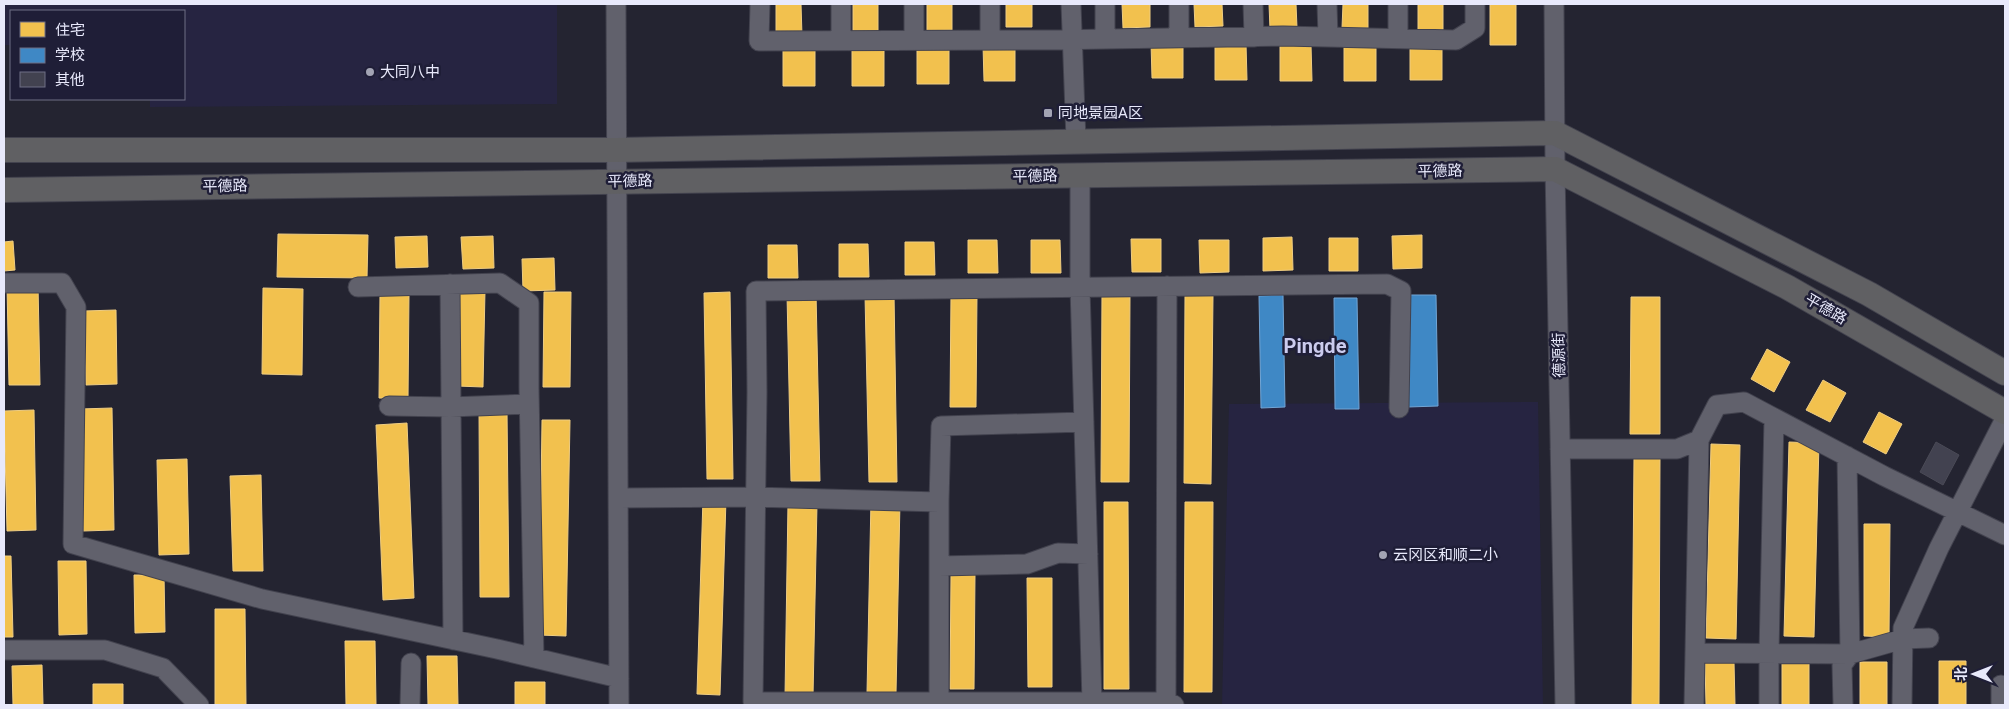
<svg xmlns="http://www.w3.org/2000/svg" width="2009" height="709" font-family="Roboto,'Noto Sans SC',sans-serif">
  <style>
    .built { fill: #262441 }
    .homes { fill: #f2c14e; stroke: #efcd82 }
    .schools { fill: #3f88c5; stroke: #72a5d5 }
    .building { fill: #424250; stroke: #4a4a56 }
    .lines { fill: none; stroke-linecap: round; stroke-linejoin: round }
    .minor-casing { stroke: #42424e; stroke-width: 21 }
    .major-casing { stroke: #42424e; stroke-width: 26 }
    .minor { stroke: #61616c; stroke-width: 19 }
    .major { stroke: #606063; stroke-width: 24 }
    .poi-dot { fill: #a3a4b4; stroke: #1f1e37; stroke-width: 2 }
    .labels { text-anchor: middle; stroke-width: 5; stroke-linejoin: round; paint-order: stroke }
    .poi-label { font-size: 15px; fill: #e8e9fb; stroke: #1f1e37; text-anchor: start }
    .street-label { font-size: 15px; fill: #e8e9fb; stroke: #1f1e37 }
    .district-label { font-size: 20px; font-weight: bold; fill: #cbcbee; stroke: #1f1e37 }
  </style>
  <rect width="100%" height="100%" fill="#242431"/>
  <!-- built -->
  <path class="built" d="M4 4H557V104L150 107V99H184V11H11V45H4Z
    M1538 402 1543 705H1222L1229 404Z"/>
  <!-- homes -->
  <path class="homes" d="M776 4H801L802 36 776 37Z
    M853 4H878V34H853Z
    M927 4H952V30L927 31Z
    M1006 4H1032V27H1006Z
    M1122 4H1150V27L1123 28Z
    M1194 4H1222L1223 26 1195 27Z
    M1269 4H1296L1297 28 1270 29Z
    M1343 4H1368V28H1342Z
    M1418 4H1443V30H1418Z
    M1490 4H1516V45H1490Z
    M1151 42H1183V78H1152Z
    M1442 43V80H1410V44Z
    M1215 44H1246L1247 80H1215Z
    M983 45H1015V81H984Z
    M1280 45H1311L1312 81H1280Z
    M1344 45H1376V81H1344Z
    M917 48H949V84H917Z
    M783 50H815V86H783Z
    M852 50H884V86H852Z
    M278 234 368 235 367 278 277 277Z
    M1422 235V268L1393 269 1392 236Z
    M427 236 428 267 396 268 395 237Z
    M493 236 494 268 463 269 461 237Z
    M1292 237 1293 270 1263 271V238Z
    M1329 238H1358V271H1329Z
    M1131 239H1161V272H1132Z
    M968 240H997L998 273H968Z
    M1031 240H1060L1061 273H1031Z
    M1199 240H1229V272L1200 273Z
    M13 241 15 270 4 271V242Z
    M905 242H934L935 275H905Z
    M839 244H868L869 277H839Z
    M768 245H797L798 278H768Z
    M554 258 555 290 523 291 522 259Z
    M38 285 40 385H9L7 286Z
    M263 288 303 289 302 375 262 374Z
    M459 289 485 290 483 387 457 386Z
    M544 292H571L570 387H543Z
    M730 292 733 479H707L704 293Z
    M1102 292 1130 293 1129 482H1101Z
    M380 293 409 294 408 399 379 398Z
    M816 293 820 481H791L787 294Z
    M894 294 897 482H869L865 295Z
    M951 294H977L976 407H950Z
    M1185 295H1213L1211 484 1184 483Z
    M1631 297H1660V434H1630Z
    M116 310 117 384 86 385 84 311Z
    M1767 349 1790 362 1774 392 1751 379Z
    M1823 380 1846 393 1830 422 1806 410Z
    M112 408 114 530 83 531 80 409Z
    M34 410 36 530 7 531 4 411Z
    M479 411H507L509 597H480Z
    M1879 412 1902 424 1886 454 1863 442Z
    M542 420H570L566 636 539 635Z
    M407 423 414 598 383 600 376 425Z
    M1789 442 1819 443 1814 637 1784 636Z
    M1711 444 1740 445 1736 639 1706 638Z
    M1634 456H1660L1659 705H1632Z
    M187 459 189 554 159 555 157 460Z
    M261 475 263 571H233L230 476Z
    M703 498 726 499 720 695 697 694Z
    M871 500 900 501 896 693H867Z
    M1104 502H1128L1129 689H1104Z
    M1185 502H1213L1212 692H1184Z
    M788 503 817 504 813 696H785Z
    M1864 524H1890L1889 637 1864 636Z
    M4 556H11L13 637H4Z
    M58 561H86L87 634 59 635Z
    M951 574H975L974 689H950Z
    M134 575H164L165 632 135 633Z
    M1027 578H1052V687H1028Z
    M215 609H245L246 705H215Z
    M345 641H375L376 705H346Z
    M427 656H457L458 705H428Z
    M1782 660H1809V705H1782Z
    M1939 661H1966V705H1939Z
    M1734 662 1735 705H1706L1705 663Z
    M1860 662H1887V705H1860Z
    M42 665 43 705H13L12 666Z
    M515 682H545V705H515Z
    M93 684H123V705H93Z"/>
  <!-- schools -->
  <path class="schools" d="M1283 295 1285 407 1261 408 1259 296Z
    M1407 295H1436L1438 406 1408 407Z
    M1334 298H1357L1359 409H1335Z"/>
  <!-- building -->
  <path class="building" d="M1936 442 1959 455 1943 485 1920 472Z"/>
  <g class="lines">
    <!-- minor casing -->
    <g class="minor-casing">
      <path id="minor" d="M616 4 619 705
        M760 4 759 41 1048 40 1283 36 1456 40 1475 28V4
        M841 4V41
        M914 4V40
        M1071 4 1076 140
        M1179 4V38
        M1253 4 1254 37
        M1327 4 1328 37
        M1554 4 1555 169 1565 705
        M1105 39V4
        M1398 39V4
        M990 40V4
        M1080 175V287L1092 702
        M4 283H62L76 307 73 544 262 599 497 649 619 678
        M450 284 453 640
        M358 287 500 283 529 303V388L534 658
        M389 406 450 407 529 404
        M1560 449H1677L1699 440
        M618 498 756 497 939 502 941 426 1084 422
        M939 566 1027 564 1058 553 1088 554
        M4 650H105L163 668 199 705
        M1695 653 1850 654 1903 639 1929 638
        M2001 685V705
        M939 702V502
        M1166 702 1167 286
        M410 705 411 663
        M1174 705 1166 702H753L757 392 756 291 1387 284 1401 291 1399 408
        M1694 705 1699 440 1717 405 1744 402 1884 476 2005 535
        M1769 705V653L1774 418
        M1843 705 1842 665 1850 654 1847 456
        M1902 705 1903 628 1939 548 2005 419"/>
    </g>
    <!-- major casing -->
    <g class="major-casing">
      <path id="major" d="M4 150H616L1555 133 1869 294 2005 373
        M4 190 1555 169 1787 287 2005 412"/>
    </g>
    <!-- minor -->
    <use href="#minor" class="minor"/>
    <!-- major -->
    <use href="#major" class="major"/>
  </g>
  <!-- markers -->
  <g class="poi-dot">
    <circle cx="370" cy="72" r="5"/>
    <rect x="1043" y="108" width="10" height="10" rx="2.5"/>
    <circle cx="1383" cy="555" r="5"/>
  </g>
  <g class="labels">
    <!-- poi labels -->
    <g class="poi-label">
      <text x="380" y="77">大同八中</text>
      <text x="1058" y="118">同地景园A区</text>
      <text x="1393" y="560">云冈区和顺二小</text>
    </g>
    <!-- street labels -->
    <g class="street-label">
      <text transform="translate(1440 171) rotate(-1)" y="5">平德路</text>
      <text transform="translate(1035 176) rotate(-1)" y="5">平德路</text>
      <text transform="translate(630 181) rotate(-1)" y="5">平德路</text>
      <text transform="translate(225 186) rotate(-1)" y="5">平德路</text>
      <text transform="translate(1826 309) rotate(30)" y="5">平德路</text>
      <text transform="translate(1559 355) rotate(-91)" y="5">德源街</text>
    </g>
    <!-- district labels -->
    <g class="district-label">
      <text x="1315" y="353">Pingde</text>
    </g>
  </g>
  <!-- border -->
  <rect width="2009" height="709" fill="none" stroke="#e8e9fb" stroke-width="10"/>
  <!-- legend -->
  <rect x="10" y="10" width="175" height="90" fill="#1f1e37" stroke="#6f6f85"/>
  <rect x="20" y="22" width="25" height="15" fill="#f2c14e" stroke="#6f6f85"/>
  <text x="55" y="35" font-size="15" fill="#e8e9fb">住宅</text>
  <rect x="20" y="48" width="25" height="15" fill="#3f88c5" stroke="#6f6f85"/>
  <text x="55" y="60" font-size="15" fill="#e8e9fb">学校</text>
  <rect x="20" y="72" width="25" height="15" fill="#424250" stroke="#6f6f85"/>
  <text x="55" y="85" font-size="15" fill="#e8e9fb">其他</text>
  <!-- north arrow -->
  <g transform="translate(1974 674) rotate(270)" stroke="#1f1e37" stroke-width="4" paint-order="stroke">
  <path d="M0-4L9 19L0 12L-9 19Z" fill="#e8e9fb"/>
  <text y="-8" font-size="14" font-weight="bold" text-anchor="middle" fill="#e8e9fb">北</text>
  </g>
</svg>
